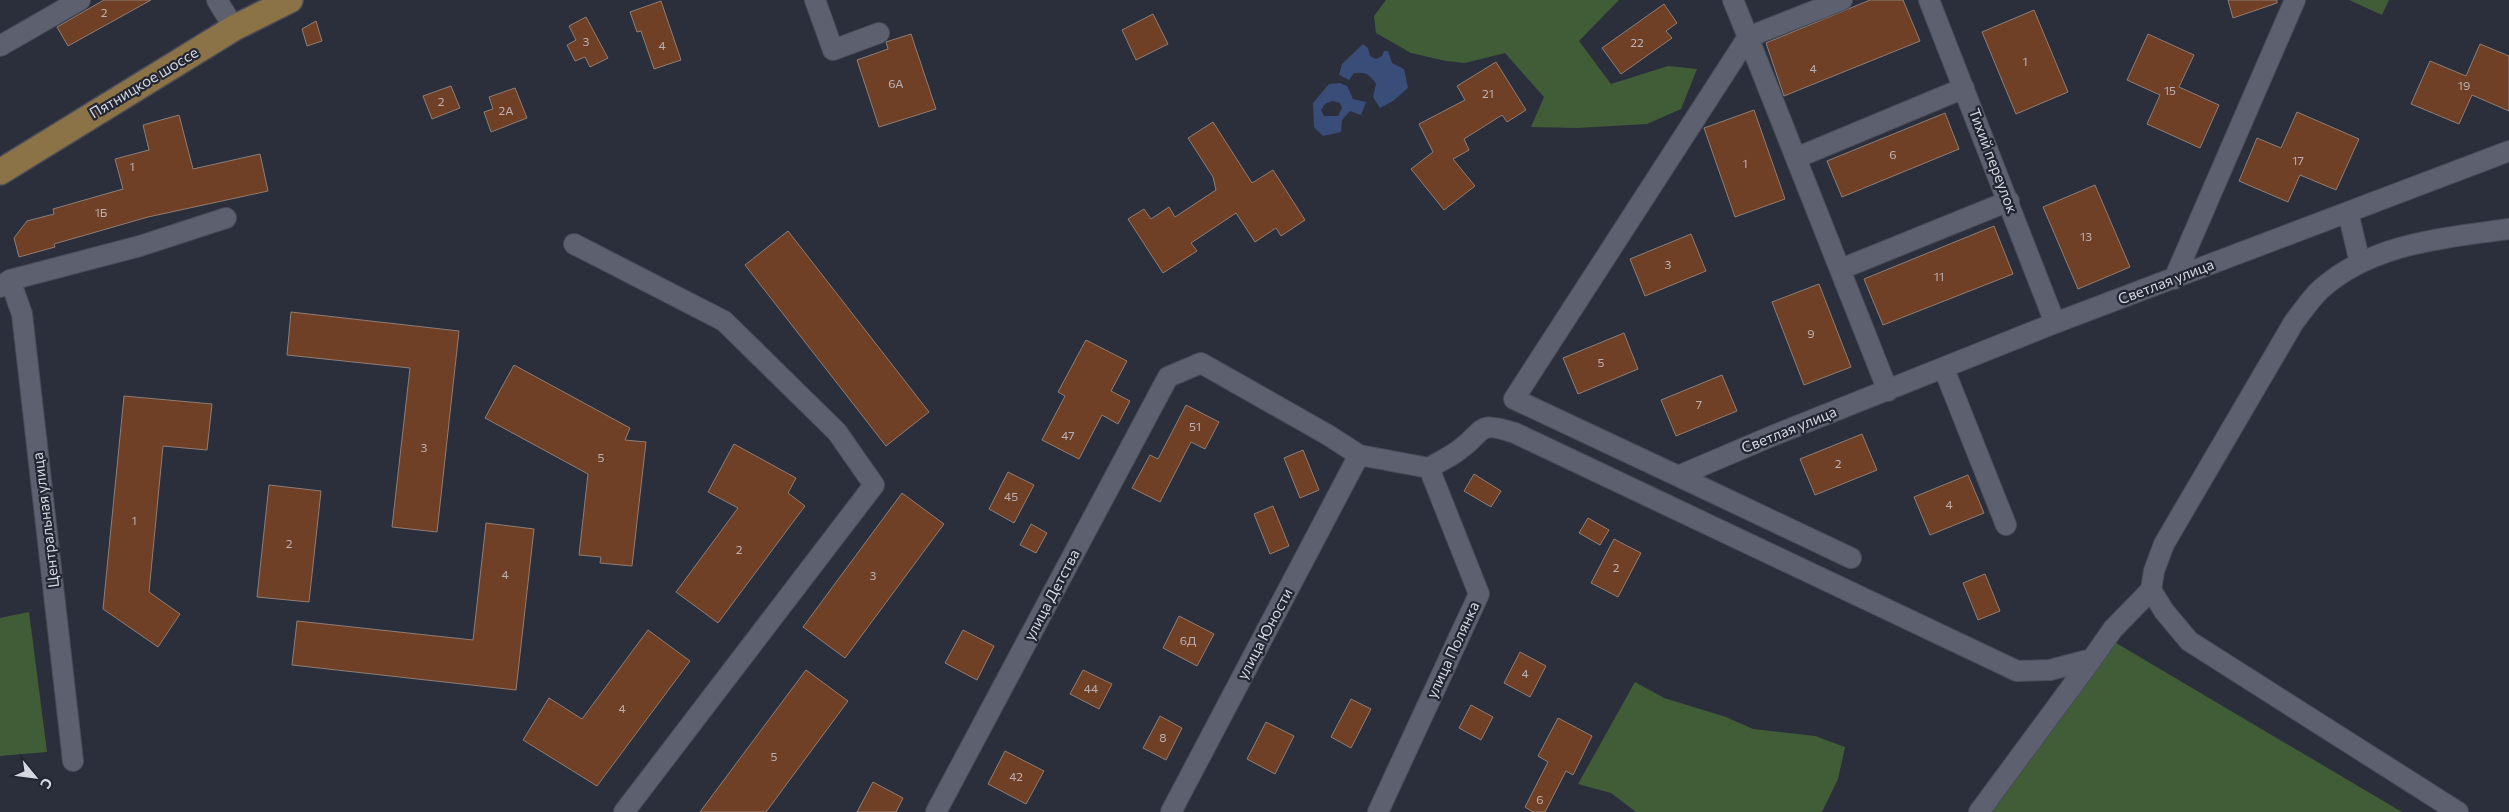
<svg xmlns="http://www.w3.org/2000/svg" width="2509" height="812" font-family="Commissioner,sans-serif">
  <style>
    .green { fill: #415d38 }
    .water { fill: #394d78; fill-rule: evenodd }
    .building { fill: #6f3f26; stroke: #8f7e75 }
    .lines { fill: none; stroke-linecap: round; stroke-linejoin: round }
    .minor-casing { stroke: #4a4d58; stroke-width: 22 }
    .major-casing { stroke: #4a4d58; stroke-width: 28 }
    .minor { stroke: #5c606f; stroke-width: 20 }
    .major { stroke: #8b7247; stroke-width: 25 }
    .labels { text-anchor: middle; stroke-width: 4.5; stroke-linejoin: round; paint-order: stroke }
    .number-label { font-size: 12px; fill: #bcb1b2 }
    .street-label { font-size: 15px; fill: #d5d7e0; stroke: #222532 }
  </style>
  <rect width="100%" height="100%" fill="#2b2f3c"/>
  <!-- green -->
  <path class="green" d="M1386 0H1619L1579 41 1611 84 1668 66 1697 69 1681 109 1647 124 1577 128 1531 127 1544 97 1505 53 1465 63 1446 61 1411 53 1376 33 1374 16Z
    M2349 0H2389L2382 15Z
    M29 612 47 752 0 756V618Z
    M2116 643 2402 812H1992Z
    M1635 682 1664 698 1726 717 1753 729 1815 736 1845 747 1838 779 1822 812H1636L1611 793 1578 784Z"/>
  <!-- water -->
  <path class="water" d="M1363 44 1368 48 1370 56 1376 59 1382 56 1384 51H1388L1392 63 1404 69 1408 88 1393 101 1380 108 1373 97 1376 84C1370 74 1365 72 1354 73L1349 80 1339 75 1342 64Z
    M1340 83 1347 86 1353 99 1366 102 1361 115 1350 111 1342 120 1341 132 1323 136 1314 127 1313 103 1329 84ZM1332 101 1340 103 1342 108 1338 116H1324L1321 110 1325 104Z"/>
  <!-- building -->
  <path class="building" d="M104 0H151L68 46 57 27Z
    M1870 0H1903L1920 41 1784 96 1766 43Z
    M2228 0H2277V3L2233 18Z
    M661 1 681 60 654 69 641 31 637 32 630 12Z
    M1664 4 1677 23 1666 31 1672 38 1621 74 1602 48Z
    M2034 10 2068 92 2016 114 1982 32Z
    M1153 14 1168 44 1136 60 1122 30Z
    M586 17 608 58 590 67 585 57 575 61 567 45 576 40 569 26Z
    M316 21 322 41 307 46 302 29Z
    M911 34 936 109 879 127 857 60 888 49 886 42Z
    M2148 34 2194 55 2179 87 2219 105 2200 148 2147 124 2160 95 2127 80Z
    M2480 44 2509 56V111L2472 95 2459 124 2411 104 2430 61 2466 76Z
    M1496 62 1526 110 1507 122 1502 115 1464 139 1469 150 1453 159 1475 186 1444 210 1411 169 1433 152 1419 124 1465 100 1457 86Z
    M451 86 460 108 432 119 423 96Z
    M515 88 527 118 491 132 484 112 493 109 489 97Z
    M1754 110 1785 199 1735 217 1704 128Z
    M2297 112 2359 139 2336 190 2300 175 2288 202 2239 181 2257 138 2281 148Z
    M1945 113 1959 149 1842 197 1827 161Z
    M179 115 193 169 260 154 268 191 148 217 54 244 55 247 19 257 14 238 27 221 54 214 53 209 123 189 115 159 149 150 143 125Z
    M1213 122 1252 183 1273 170 1305 220 1281 236 1276 228 1255 242 1236 213 1191 243 1197 251 1163 273 1128 219 1144 209 1151 219 1169 207 1175 217 1216 190 1213 177 1188 138Z
    M2095 185 2130 267 2078 289 2043 207Z
    M1994 226 2013 274 1883 325 1864 279Z
    M788 231 929 412 886 446 745 265Z
    M1691 234 1706 271 1645 296 1630 259Z
    M1819 284 1851 367 1804 385 1772 302Z
    M291 312 459 331 437 532 392 527 410 368 287 355Z
    M1624 333 1638 369 1578 394 1563 358Z
    M1086 340 1127 361 1111 391 1130 401 1118 424 1102 415 1079 459 1042 440 1065 396 1058 392Z
    M514 365 630 428 625 440 646 442 632 566 600 563 601 557 579 555 588 474 485 418Z
    M1722 375 1737 411 1676 436 1661 400Z
    M124 396 212 404 207 450 163 446 149 592 180 614 158 647 103 609Z
    M1186 405 1219 422 1205 449 1191 442 1160 502 1132 488 1150 455 1158 459Z
    M1862 434 1877 470 1815 495 1800 459Z
    M734 444 796 478 788 493 805 506 718 623 676 592 738 508 708 492Z
    M1303 450 1319 490 1300 498 1284 458Z
    M1008 472 1034 485 1014 523 989 509Z
    M1474 474 1501 491 1491 507 1464 491Z
    M1968 475 1984 513 1930 535 1914 497Z
    M269 485 321 491 309 602 257 597Z
    M902 493 944 524 845 658 803 627Z
    M1273 506 1289 546 1270 554 1254 514Z
    M1588 518 1609 530 1600 545 1579 533Z
    M486 523 534 529 516 690 292 665 297 621 473 640Z
    M1031 524 1047 533 1036 553 1020 545Z
    M1614 539 1641 553 1618 597 1591 583Z
    M1985 574 2000 611 1978 620 1963 583Z
    M1179 616 1214 634 1197 666 1163 648Z
    M648 630 690 661 597 786 523 740 549 698 582 719Z
    M963 630 994 646 977 680 945 663Z
    M1520 652 1546 666 1530 697 1504 683Z
    M806 670 848 701 766 812H700Z
    M1083 670 1112 684 1099 709 1070 694Z
    M1351 699 1371 709 1351 748 1331 737Z
    M1471 705 1493 717 1481 740 1459 728Z
    M1160 716 1182 728 1166 760 1143 748Z
    M1558 718 1592 736 1573 775 1566 771 1545 812H1533L1525 807 1548 762 1538 756Z
    M1266 722 1294 736 1275 774 1247 759Z
    M1005 751 1044 771 1026 804 988 784Z
    M873 782 903 798 896 812H857Z"/>
  <g class="lines">
    <!-- minor casing -->
    <g class="minor-casing">
      <path id="minor" d="M217 0 234 28
        M815 0 833 50 879 33
        M1733 0 1748 37 1514 399 1678 476 1772 436 2055 323 2509 151
        M1842 0 1748 37 1888 391
        M1929 0 2055 323
        M0 46 80 0
        M1796 158 1964 88
        M2348 212 2360 263
        M574 244 724 321 837 432 874 485 624 812
        M1841 269 2009 201
        M2174 279 2295 0
        M10 280 22 314 73 761
        M0 287 10 280 140 246 226 218
        M1944 369 2006 525
        M1429 468C1439 462 1450 457 1459 450 1486 431 1475 420 1515 433L2017 671 2050 670 2092 659 2113 629 2151 590 2154 571 2164 544 2294 322C2303 311 2311 298 2321 289 2373 243 2444 238 2509 229
        M1678 476 1851 558
        M2151 590 2164 611 2189 641 2458 812
        M936 812 1168 377 1201 363 1328 435 1359 455 1429 468 1479 594 1378 812
        M1171 812 1359 455
        M1979 812 2092 659"/>
    </g>
    <!-- major casing -->
    <g class="major-casing">
      <path id="major" d="M0 172 234 28 290 0"/>
    </g>
    <!-- minor -->
    <use href="#minor" class="minor"/>
    <!-- major -->
    <use href="#major" class="major"/>
  </g>
  <g class="labels">
    <!-- number labels -->
    <g class="number-label">
      <text x="104" y="17">2</text>
      <text x="586" y="46">3</text>
      <text x="1637" y="47">22</text>
      <text x="662" y="50">4</text>
      <text x="2025" y="66">1</text>
      <text x="1813" y="73">4</text>
      <text x="896" y="88">6А</text>
      <text x="2464" y="90">19</text>
      <text x="2170" y="95">15</text>
      <text x="1488" y="98">21</text>
      <text x="441" y="106">2</text>
      <text x="506" y="115">2А</text>
      <text x="1893" y="159">6</text>
      <text x="2298" y="165">17</text>
      <text x="1745" y="168">1</text>
      <text x="132" y="171">1</text>
      <text x="101" y="217">1Б</text>
      <text x="2086" y="241">13</text>
      <text x="1668" y="269">3</text>
      <text x="1939" y="281">11</text>
      <text x="1811" y="338">9</text>
      <text x="1601" y="367">5</text>
      <text x="1699" y="409">7</text>
      <text x="1195" y="431">51</text>
      <text x="1068" y="440">47</text>
      <text x="424" y="452">3</text>
      <text x="601" y="462">5</text>
      <text x="1838" y="468">2</text>
      <text x="1011" y="501">45</text>
      <text x="1949" y="509">4</text>
      <text x="134" y="525">1</text>
      <text x="289" y="548">2</text>
      <text x="739" y="554">2</text>
      <text x="1616" y="572">2</text>
      <text x="505" y="579">4</text>
      <text x="873" y="580">3</text>
      <text x="1188" y="645">6Д</text>
      <text x="1525" y="678">4</text>
      <text x="1091" y="693">44</text>
      <text x="622" y="713">4</text>
      <text x="1163" y="742">8</text>
      <text x="774" y="761">5</text>
      <text x="1016" y="781">42</text>
      <text x="1540" y="804">6</text>
    </g>
    <!-- street labels -->
    <g class="street-label">
      <text transform="translate(144 83) rotate(-31)" y="5">Пятницкое шоссе</text>
      <text transform="translate(1993 161) rotate(69)" y="5">Тихий переулок</text>
      <text transform="translate(2166 282) rotate(-21)" y="5">Светлая улица</text>
      <text transform="translate(1789 430) rotate(-22)" y="5">Светлая улица</text>
      <text transform="translate(46 520) rotate(-97)" y="5">Центральная улица</text>
      <text transform="translate(1052 595) rotate(-62)" y="5">улица Детства</text>
      <text transform="translate(1265 634) rotate(-62)" y="5">улица Юности</text>
      <text transform="translate(1453 650) rotate(-65)" y="5">улица Полянка</text>
    </g>
  </g>
  <!-- north arrow -->
  <g transform="translate(35 777) rotate(119)" stroke="#222532" stroke-width="4" paint-order="stroke">
  <path d="M0-4L9 19L0 12L-9 19Z" fill="#d5d7e0"/>
  <text y="-8" font-size="14" font-weight="bold" text-anchor="middle" fill="#d5d7e0">С</text>
  </g>
</svg>
